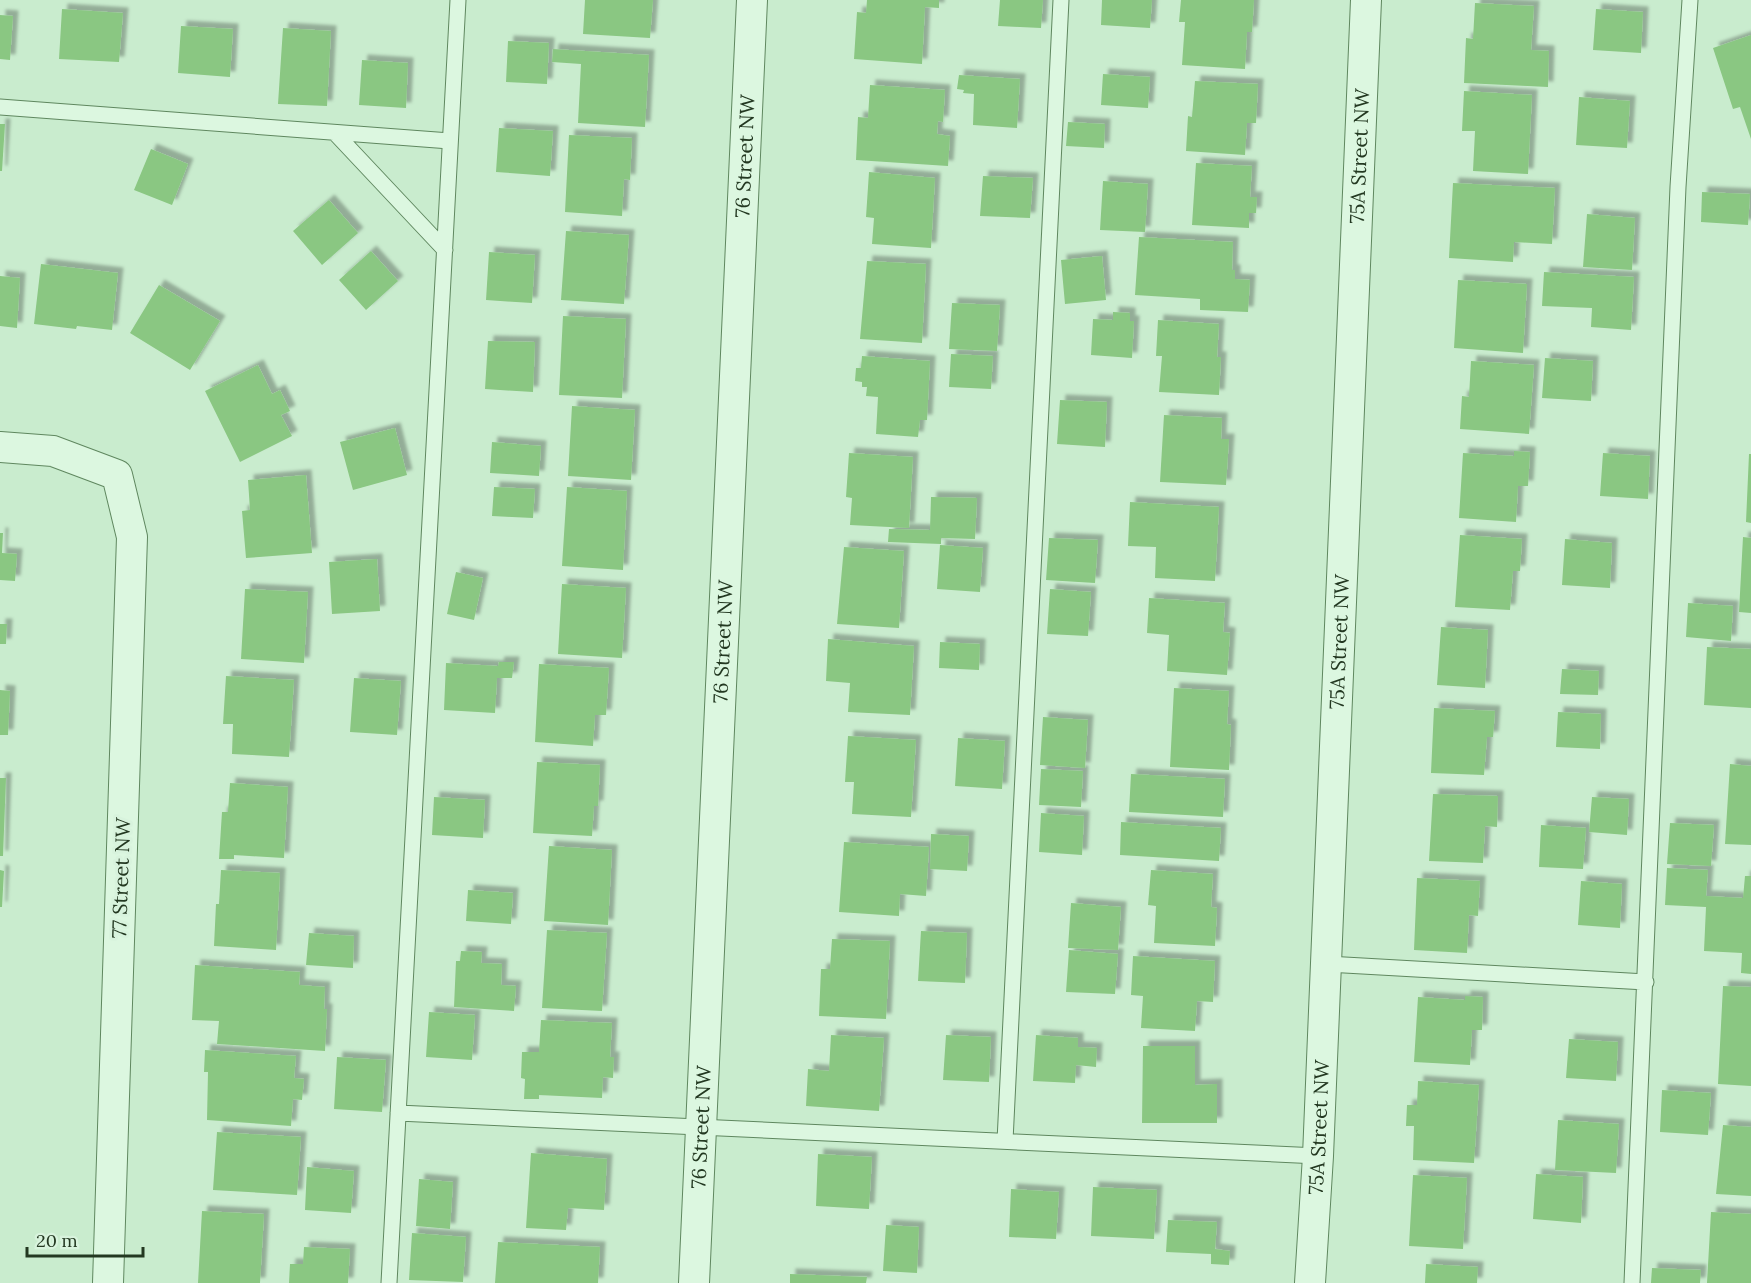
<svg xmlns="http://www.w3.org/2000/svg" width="1751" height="1283" font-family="Lora,serif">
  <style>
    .building { fill: #8ac782; filter: url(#shadow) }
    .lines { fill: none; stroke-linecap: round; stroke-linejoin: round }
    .lane-casing { stroke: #5f875f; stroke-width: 17 }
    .street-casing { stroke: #5f875f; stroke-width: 32 }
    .lane { stroke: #dcf7e0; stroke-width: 15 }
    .street { stroke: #dcf7e0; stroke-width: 30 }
    .labels { text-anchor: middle; stroke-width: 6; stroke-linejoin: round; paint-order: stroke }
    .street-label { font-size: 20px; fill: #233821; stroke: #d8f3dd }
  </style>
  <defs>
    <filter id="shadow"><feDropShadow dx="5.5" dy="-5.5" stdDeviation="1.5" flood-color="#0004"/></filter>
  </defs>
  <rect width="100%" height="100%" fill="#c9ecce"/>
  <!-- building -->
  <path class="building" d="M585 0H653L650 38 583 34Z
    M867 0H939V8L925 7 922 64 854 59 857 12 866 13Z
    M1000 0H1043L1041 28 998 26Z
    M1102 0H1152L1150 28 1101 25Z
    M1181 0H1254L1252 32H1247L1245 69 1182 65 1185 22H1179Z
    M1475 3 1534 6 1531 50 1549 51 1548 87 1464 83 1466 38 1473 39Z
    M62 9 123 13 119 62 59 59Z
    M1596 9 1643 12 1641 53 1593 50Z
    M0 15 13 16 10 60 0 59Z
    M181 26 233 29 230 77 178 73Z
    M283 28 331 31 327 106 278 104Z
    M1751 35V139L1740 107 1733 109 1713 48Z
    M508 41 549 43 547 84 506 82Z
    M553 49 649 55 645 127 578 123 581 64 552 62Z
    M362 60 408 63 406 108 359 105Z
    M1103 74 1150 77 1148 108 1101 105Z
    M959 75 1020 79 1017 128 973 125 974 94 963 93 964 90 957 89Z
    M1195 81 1258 84 1256 123H1247L1245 155 1186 151 1188 116 1192 117Z
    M870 85 945 90 943 122 938 121 937 134 950 136 948 166 856 160 858 117 868 118Z
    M1464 91 1532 95 1528 174 1473 171 1475 131H1462Z
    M1579 97 1630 101 1627 148 1576 145Z
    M1068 122 1105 124 1104 148 1066 146Z
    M0 124H5L2 171H0Z
    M499 128 553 131 550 176 496 172Z
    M569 135 632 138 630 180 624 179 622 216 565 212Z
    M151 149 188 164 172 205 134 190Z
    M1196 163 1252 166 1250 197H1257L1256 213H1249V228L1192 225Z
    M869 172 935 178 931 248 872 244 874 218 866 217Z
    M983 176 1033 178 1030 218 980 216Z
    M1103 181 1148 184 1145 232 1100 230Z
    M1453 183 1555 188 1552 244 1514 242 1513 262 1449 258Z
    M1702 192 1750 194 1748 225 1701 222Z
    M329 200 358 233 322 265 293 231Z
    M1587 214 1635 218 1632 270 1583 267Z
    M566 231 629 235 624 304 561 300Z
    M1139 237 1233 242 1232 270H1235V279L1250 280 1248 312 1200 310V299L1135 295Z
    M371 251 398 281 366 310 339 280Z
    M489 252 535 255 532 303 486 300Z
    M1102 256 1106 300 1065 304 1061 260Z
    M867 261 926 264 922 343 860 339Z
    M41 264 118 273 112 330 77 326 76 329 34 324Z
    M1544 272 1634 277 1631 330 1591 327 1592 308 1542 306Z
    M0 276 20 278 17 328 0 326Z
    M1458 280 1527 284 1523 353 1454 348Z
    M159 285 220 321 190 370 130 333Z
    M952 303 1000 305 997 351 949 349Z
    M1113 312 1130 313V321H1134L1132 358 1091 355 1093 319 1113 320Z
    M563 316 626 319 622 398 559 395Z
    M1158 320 1219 324 1217 357H1221L1219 395 1159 392 1162 356H1156Z
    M488 341 535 342 533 392 485 389Z
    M951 354 993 356 991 389 949 387Z
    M862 356 930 361 927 420H920L918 437 876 434 878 397 866 396 867 387H862V382L855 381 856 368H861Z
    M1545 358 1593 361 1591 401 1542 398Z
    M1471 361 1534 365 1529 434 1460 429 1462 396 1469 397Z
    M258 365 272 394 280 390 290 411 281 415 292 436 240 462 205 391Z
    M1060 400 1107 402 1105 447 1057 444Z
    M572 406 635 410 631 480 568 476Z
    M1164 415 1222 418 1221 439H1229L1226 485 1160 482Z
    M395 428 407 475 353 490 340 442Z
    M492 442 541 446 539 476 490 473Z
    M1514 451 1530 452 1528 486H1518L1516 522 1459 518 1463 453 1514 456Z
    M849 453 913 457 909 528 850 525 852 498 846 497Z
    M1603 453 1650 456 1648 499 1600 496Z
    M1749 454H1751V523L1746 522Z
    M306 475 312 553 246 558 242 511 250 510 248 480Z
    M494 487 535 489 533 518 492 516Z
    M567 487 627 491 623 570 562 566Z
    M931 497 977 498 975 539 941 538V544L888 542 889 529 930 530Z
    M1130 502 1219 507 1215 581 1155 578 1156 547 1128 546Z
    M0 533H3L2 553 17 554 15 581 0 580Z
    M1460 535 1522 539 1520 571H1513L1510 610 1455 607Z
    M1743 537 1751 538V613L1739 612Z
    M1049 538 1098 540 1095 583 1046 580Z
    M1565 539 1612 543 1610 588 1562 585Z
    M940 545 983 548 980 592 937 589Z
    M844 547 904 551 899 628 837 624Z
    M377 559 380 611 332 614 329 562Z
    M456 572 483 578 474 620 447 614Z
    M562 584 626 588 622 658 558 654Z
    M245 589 308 592 304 663 241 659Z
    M1050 589 1091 592 1088 636 1047 634Z
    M1149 598 1225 603 1223 632 1230 633 1227 675 1167 671 1169 635 1147 633Z
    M1688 603 1733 606 1731 641 1686 637Z
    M0 624H7L6 644H0Z
    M1441 627 1488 630 1485 688 1437 685Z
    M828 639 914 646 910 715 848 712 850 683 826 681Z
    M940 642 980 644 979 670 939 668Z
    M1707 647 1751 649V708L1704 705Z
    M499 662H514L512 678H497L495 713 444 710 446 663 498 666Z
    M539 664 609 668 606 715H595L593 746 535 742Z
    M1562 669 1599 671 1598 695 1560 694Z
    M226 676 294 680 289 757 232 754 233 724H223Z
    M354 678 401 681 397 735 350 732Z
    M1174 688 1229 691 1227 724 1231 725 1229 770 1170 767Z
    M0 690 10 691 8 735H0Z
    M1434 708 1495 711 1493 737H1487L1484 775 1431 773Z
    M1558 712 1601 714 1600 749 1556 747Z
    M1043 717 1088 720 1085 768 1040 765Z
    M848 736 916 740 911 817 852 814 854 782H845Z
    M958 738 1005 741 1002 789 955 786Z
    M537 762 600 765 598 806H594L592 836 533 833Z
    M1730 764 1751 766V845L1725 844Z
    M1041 769 1083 771 1081 807 1039 805Z
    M1131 774 1225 779 1223 817 1129 812Z
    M0 778H6L3 856H0Z
    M230 783 288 787 284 858 234 855V859H219L222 812H228Z
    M1433 794 1498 796 1497 827 1485 826 1483 863 1429 861Z
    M434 797 485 800 483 838 432 835Z
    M1592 797 1629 799 1627 835 1589 832Z
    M1041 813 1084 816 1082 855 1039 852Z
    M1121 822 1221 828 1219 861 1120 855Z
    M1670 823 1714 825 1711 866 1667 864Z
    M1541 825 1586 828 1583 869 1539 867Z
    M931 834 969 836 967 871 930 869Z
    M844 842 929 847 926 896 900 894 899 916 839 912Z
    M549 846 612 850 608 925 544 921Z
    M1667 868 1708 870 1706 896 1743 898 1745 876H1751V974L1741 973 1742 953 1704 951 1706 907 1665 905Z
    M0 870 4 871 2 907H0Z
    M221 870 280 873 276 950 214 946 216 904H219Z
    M1151 870 1213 874 1211 907 1217 908 1215 946 1154 943 1156 906 1148 905Z
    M1417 878 1480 881 1478 916 1469 915 1467 953 1414 950Z
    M1581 881 1622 884 1620 928 1578 925Z
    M468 890 513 893 511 924 466 921Z
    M1071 903 1121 907 1118 950 1068 948Z
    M547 930 607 933 602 1011 542 1008Z
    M921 931 967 933 965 983 918 981Z
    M309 933 354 936 353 968 306 965Z
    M832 939 890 941 886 1019 819 1016 821 969H830Z
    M1069 950 1118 954 1115 994 1066 992Z
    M461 951 482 952 481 963 502 964 501 985 516 986 514 1011 454 1007 456 961H460Z
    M1133 956 1215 961 1213 1002 1197 1001 1195 1031 1141 1028 1143 996 1131 995Z
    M195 965 300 972 299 985 325 987 324 1009H327L325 1051 217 1044 219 1021 192 1020Z
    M1723 986 1751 987V1086L1718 1084Z
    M1465 996 1483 997 1482 1030H1472L1470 1065 1414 1062 1418 997 1465 1000Z
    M429 1012 475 1015 472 1060 426 1057Z
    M541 1020 612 1023 610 1057H614L613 1078 603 1077 602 1098 539 1095V1099H524L525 1079 521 1078 522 1052H539Z
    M831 1035 884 1038 879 1111 806 1106 808 1069 829 1071Z
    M946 1035 991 1037 989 1082 943 1080Z
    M1036 1035 1078 1038V1047L1097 1048 1096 1067 1076 1065 1075 1083 1033 1081Z
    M1569 1039 1618 1042 1616 1081 1566 1078Z
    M1143 1046H1195V1085L1217 1084V1123H1142Z
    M205 1050 296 1056 294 1078 304 1079 302 1100 293 1099 291 1126 207 1120 208 1072H204Z
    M337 1057 386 1060 382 1112 334 1109Z
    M1418 1081 1479 1085 1474 1163 1413 1160 1414 1126H1406L1407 1105H1417Z
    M1662 1090 1711 1093 1708 1135 1660 1132Z
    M1558 1120 1619 1124 1616 1173 1555 1170Z
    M1723 1125 1751 1127V1196L1716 1194Z
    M217 1132 301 1137 297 1195 213 1190Z
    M531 1153 607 1159 604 1210 568 1208 566 1230 526 1228Z
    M818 1154 872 1157 869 1209 816 1206Z
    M307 1167 354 1171 351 1213 305 1210Z
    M1536 1174 1583 1177 1581 1223 1533 1219Z
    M1413 1175 1467 1178 1463 1249 1409 1246Z
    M419 1179 453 1182 450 1229 416 1226Z
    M1093 1187 1157 1190 1154 1239 1091 1236Z
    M1011 1189 1059 1192 1056 1239 1009 1237Z
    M202 1211 264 1214 260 1283H198Z
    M1711 1212 1751 1214V1283H1707Z
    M1168 1220 1217 1222 1215 1249 1230 1251 1229 1265 1211 1264V1254L1166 1252Z
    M886 1225 919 1227 917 1273 883 1271Z
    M412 1233 466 1237 463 1282 409 1280Z
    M498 1242 600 1247 598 1283H495Z
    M304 1247 350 1249 348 1283H289L290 1264H303Z
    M1426 1264 1478 1267 1477 1283H1425Z
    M1652 1268 1701 1270 1700 1283H1651Z
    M790 1274 867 1277 866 1283H790Z"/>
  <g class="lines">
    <!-- lane casing -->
    <g class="lane-casing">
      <path id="lane" d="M0 107 450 141
        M335 133 445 250
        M1327 964 1646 982
        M398 1113 1318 1156
        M1005 1141 1061 0
        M389 1283 458 0
        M1632 1283 1678 187 1690 0"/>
    </g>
    <!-- street casing -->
    <g class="street-casing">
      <g id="street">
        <path d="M0 447 53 451 117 475 132 537 108 1283"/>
        <path id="s1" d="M694 1283 752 0"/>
        <path id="s2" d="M1310 1283 1318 1156 1366 0"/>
      </g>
    </g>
    <!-- lane -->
    <use href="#lane" class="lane"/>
    <!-- street -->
    <use href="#street" class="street"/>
  </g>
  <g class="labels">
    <!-- street labels -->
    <g class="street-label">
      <text dy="7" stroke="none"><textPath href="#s1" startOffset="1128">76 Street NW</textPath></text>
      <text dy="7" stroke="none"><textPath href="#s2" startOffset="1128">75A Street NW</textPath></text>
      <text dy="7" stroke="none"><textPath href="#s1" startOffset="642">76 Street NW</textPath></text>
      <text dy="7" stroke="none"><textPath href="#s2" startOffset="642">75A Street NW</textPath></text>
      <text transform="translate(121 878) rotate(-88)" y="7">77 Street NW</text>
      <text dy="7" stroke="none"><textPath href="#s1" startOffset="156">76 Street NW</textPath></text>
      <text dy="7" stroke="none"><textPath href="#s2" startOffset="156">75A Street NW</textPath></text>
    </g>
  </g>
  <!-- scale -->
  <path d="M27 1247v9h116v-9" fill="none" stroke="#233821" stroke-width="3"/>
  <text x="36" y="1247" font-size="18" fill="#233821" stroke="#d8f3dd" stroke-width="4.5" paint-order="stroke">20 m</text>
</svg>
